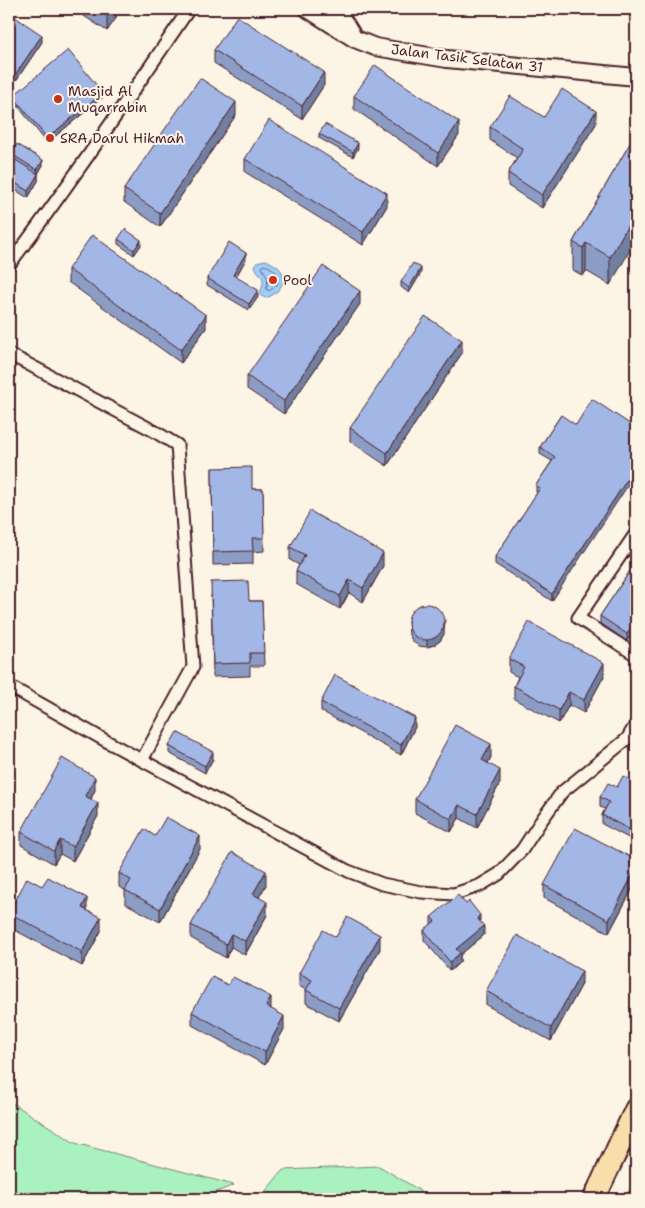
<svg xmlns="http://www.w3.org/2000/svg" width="645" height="1208" font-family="'Shantell Sans',sans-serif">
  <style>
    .green { fill: #a9f1be; stroke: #7a8874 }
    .water { fill: #9dcdf9; stroke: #7c87a7 }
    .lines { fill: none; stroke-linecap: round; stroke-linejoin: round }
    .shore { stroke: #6b657d; stroke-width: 1 }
    .street-casing { stroke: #4a1f2b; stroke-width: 15 }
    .secondary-casing { stroke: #4a1f2b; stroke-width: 20 }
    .highway-casing { stroke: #4a1f2b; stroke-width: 25 }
    .street { stroke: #fcf5e5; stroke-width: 11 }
    .secondary { stroke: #fcf5e5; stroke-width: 16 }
    .highway { stroke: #f8deab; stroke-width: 21 }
    .wall { fill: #8b9dc5; stroke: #4a1f2b }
    .shaded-wall { fill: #7180a0; stroke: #4a1f2b }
    .building { fill: #a2b7e5; stroke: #4a1f2b }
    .poi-dot { fill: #c8321e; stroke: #fcf5e5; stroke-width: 2 }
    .labels { text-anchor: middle; stroke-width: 4; stroke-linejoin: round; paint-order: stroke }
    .street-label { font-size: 14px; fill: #4a1f2b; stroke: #fcf5e5 }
    .poi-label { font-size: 14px; fill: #4a1f2b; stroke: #fcf5e5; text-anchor: start }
  </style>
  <rect width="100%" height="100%" fill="#fcf5e5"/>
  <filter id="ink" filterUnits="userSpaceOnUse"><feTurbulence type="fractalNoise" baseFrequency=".02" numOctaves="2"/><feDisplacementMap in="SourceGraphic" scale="10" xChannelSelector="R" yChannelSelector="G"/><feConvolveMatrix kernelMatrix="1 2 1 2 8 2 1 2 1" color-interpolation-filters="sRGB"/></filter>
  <g filter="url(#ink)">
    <!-- green -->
    <path class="green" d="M9 1101 75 1143 234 1185 199 1199H9Z
      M379 1166 419 1190 423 1199H259L283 1170Z"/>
    <!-- water -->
    <path class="water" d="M266 260C270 262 274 264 277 266 291 278 279 295 265 298L260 295C260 290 263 287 263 282 264 277 257 272 255 267L256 263 260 261Z"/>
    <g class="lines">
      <!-- shore -->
      <path class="shore" d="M264 265C274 268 281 274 277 285L269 291 266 289C269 279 268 277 262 268Z"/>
      <!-- street casing -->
      <g class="street-casing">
        <path id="street" d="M9 265C72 181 131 95 189 9
          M9 354 154 431 177 445 193 667 142 760
          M636 533 578 618 636 655
          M9 686 108 742 348 871 382 884 421 892 454 894 479 886 499 874 522 850 541 821 562 792 627 739 636 724"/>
      </g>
      <!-- secondary casing -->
      <g class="secondary-casing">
        <path id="secondary" d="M308 9 355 39 375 47 447 59 636 77
          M338 9 341 17 351 33
          M616 1199 636 1158"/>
      </g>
      <!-- highway casing -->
      <g class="highway-casing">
        <path id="highway" d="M594 1199 636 1109"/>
      </g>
      <!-- street -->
      <use href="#street" class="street"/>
      <!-- secondary -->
      <use href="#secondary" class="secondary"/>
      <!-- highway -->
      <use href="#highway" class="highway"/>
    </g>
    <!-- wall -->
    <path class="wall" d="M73 9H116V18L107 31Z
      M9 13 42 42 11 88 9 87Z
      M214 50 324 85 302 119 214 63Z
      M13 96 103 97 47 143 13 100Z
      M354 96 459 135 438 166 354 109Z
      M236 115 160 227 124 202V189Z
      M544 117 596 124 542 208 508 186V173L517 158 490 140V127Z
      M636 133 610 285 586 271 583 276 573 270V242Z
      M319 134 358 148 353 157 319 138Z
      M11 154 43 165 38 174V181L28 198 9 186V156L11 157Z
      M245 159 387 206 363 245 245 172Z
      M118 239 141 245 134 255 118 244Z
      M246 259 236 277 258 297 249 310 207 285V278Z
      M68 269 206 328 181 363 68 282Z
      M421 273 409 293 401 287V282Z
      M360 304 284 414 247 389V376Z
      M462 353 387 466 350 441V428Z
      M561 415 552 601 495 564V557L537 493 536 492V485L552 461 540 454V447Z
      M212 468 252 489H263L264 551 253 552V564L213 565Z
      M290 547 383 566 363 602 349 593 340 609 296 584V571L299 565 290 560Z
      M636 562V628L627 641 600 623V616Z
      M211 595 249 601H262L264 666H250V676L213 677Z
      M408 620 444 634 440 641 434 645 427 647 419 646 413 642 409 635Z
      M636 635V646L634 645V638Z
      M509 659 604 676 584 713 569 705 559 723 514 699V686L518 677 509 672Z
      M321 702 415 727 401 755 321 711Z
      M169 746 213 759 205 773 169 753Z
      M491 757 488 763 500 783 477 828 459 818 451 832 415 813V799Z
      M636 783V842L602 824V815L605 809 600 807V797L617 787Z
      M95 790 91 799 98 816 73 861 60 854 54 864 21 845V832Z
      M155 836 200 849 160 922 125 903V890L119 887V873Z
      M636 860V882L609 933 544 898V885Z
      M266 885 259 897 267 915 245 955 231 947 226 958 191 938V925Z
      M466 904 480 922 484 935 460 955V962L450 971 424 940V930L431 925V917Z
      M87 910 101 931 82 966 9 927V912Z
      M336 937 380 949 339 1021 306 1003V990L299 986V973Z
      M582 984 551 1041 486 1005V991Z
      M271 1009 284 1029 265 1065 192 1025V1012Z"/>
    <!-- shaded-wall -->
    <path class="shaded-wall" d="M107 9H116V18L107 31Z
      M42 35V42L11 88V81Z
      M324 72V85L302 119V106Z
      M103 93V97L47 143V138Z
      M236 102V115L160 227V213Z
      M596 111V124L542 208V195Z
      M459 122V135L438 166V153Z
      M358 143V148L353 157V152Z
      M43 160V165L37 175V170Z
      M38 174V181L28 198V191Z
      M387 193V206L363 245V232Z
      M636 211V240L610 285V257Z
      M141 240V245L134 255V250Z
      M586 243V271L583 276V248Z
      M246 253V259L233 282V275Z
      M421 268V273L409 293V288Z
      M258 290V297L249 310V304Z
      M360 291V304L284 414V401Z
      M206 315V328L181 363V350Z
      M462 340V353L387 466V453Z
      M636 466V473L552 601V594Z
      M383 553V566L363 602V588Z
      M349 580V593L340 609V596Z
      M445 619 444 634 440 641 434 645 427 647V640Z
      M636 621V628L627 641V634Z
      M604 663V676L584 713V700Z
      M569 692V705L559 723V710Z
      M415 718V727L401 755V745Z
      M491 744V757L482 774V760Z
      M213 752V759L205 773V766Z
      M500 770V783L477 828V814Z
      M95 777V790L85 809V796Z
      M98 803V816L73 861V847Z
      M459 805V818L451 832V819Z
      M200 836V849L160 922V909Z
      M60 840V854L54 864V851Z
      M636 869V882L609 933V920Z
      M266 871V885L253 908V894Z
      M87 898V911L82 908Z
      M267 902V915L245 955V941Z
      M480 915V924L477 918Z
      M101 917V931L82 966V952Z
      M484 926V935L460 955V962L450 971V962L456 949Z
      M231 934V947L226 958V944Z
      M380 935V949L339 1021V1008Z
      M582 971V984L551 1041V1028Z
      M271 997V1010L266 1006Z
      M284 1016V1029L265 1065V1052Z"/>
    <!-- building -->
    <path class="building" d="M9 13 42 35 11 81 9 80Z
      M237 16 324 72 302 106 214 50Z
      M68 50 103 93 47 138 13 96Z
      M375 65 459 122 438 153 354 96Z
      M200 78 236 102 160 213 124 189Z
      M562 89 596 111 542 195 508 173 523 149 490 127 510 96 544 117Z
      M269 120 387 193 363 232 245 159Z
      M325 124 358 143 353 152 319 134Z
      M636 133V211L610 257 586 243 583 248 573 242Z
      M17 144 43 160 37 170 11 154Z
      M9 156 38 174 28 191 9 179Z
      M125 229 141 240 134 250 118 239Z
      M92 235 206 315 181 350 68 269Z
      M229 242 246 253 233 275 258 290 249 304 207 278Z
      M413 263 421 268 409 288 401 282Z
      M323 266 360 291 284 401 247 376Z
      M425 316 462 340 387 453 350 428Z
      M592 399 636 428V466L552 594 495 557 540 488 536 485 555 457 540 447 561 415 576 425Z
      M252 467V489H263L264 538H252L253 551 213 552 212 468Z
      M310 511 383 553 363 588 349 580 340 596 296 571 305 555 290 547Z
      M636 562V621L627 634 600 616Z
      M248 581 249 601H262L264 653H250V663L213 664 211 582Z
      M408 622a18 18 0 1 1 36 0a18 18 0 1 1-36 0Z
      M529 622 604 663 584 700 569 692 559 710 514 686 524 667 509 659Z
      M335 675 415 718 401 745 321 702Z
      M455 725 491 744 482 760 500 770 477 814 459 805 451 819 415 799Z
      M177 732 213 752 205 766 169 746Z
      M62 758 95 777 85 796 98 803 73 847 60 840 54 851 21 832Z
      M623 776 636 783V833L602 815 609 802 600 797 608 783 617 787Z
      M166 817 200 836 160 909 125 890 131 880 119 873 144 829 155 836Z
      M575 828 636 860V869L609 920 544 885Z
      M232 852 266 871 253 894 267 902 245 941 231 934 226 944 191 925Z
      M48 877 87 898 82 908 101 917 82 952 9 913 27 878 42 886Z
      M458 895 466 904 469 901 480 915 477 918 484 926 456 949 460 953 450 962 424 930 435 921 431 917Z
      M347 917 380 935 339 1008 306 990 312 980 299 973 323 930 336 937Z
      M517 935 582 971 551 1028 486 991Z
      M212 977 228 985 233 977 271 997 266 1006 284 1016 265 1052 192 1012Z"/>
  </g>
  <!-- markers -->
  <g class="poi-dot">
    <circle cx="58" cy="99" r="5"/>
    <circle cx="50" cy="138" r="5"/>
    <circle cx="273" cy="280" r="5"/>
  </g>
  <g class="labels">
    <!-- street labels -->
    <g class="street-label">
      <text transform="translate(467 58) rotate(7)" y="5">Jalan Tasik Selatan 31</text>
    </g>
    <!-- poi labels -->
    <g class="poi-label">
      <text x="68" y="96">Masjid Al<tspan x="68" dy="16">Muqarrabin</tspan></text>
      <text x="60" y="143">SRA Darul Hikmah</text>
      <text x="283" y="285">Pool</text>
    </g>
  </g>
  <!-- margin -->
  <rect width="645" height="1208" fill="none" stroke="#fcf5e5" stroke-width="30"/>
  <rect x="15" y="15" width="615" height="1178" fill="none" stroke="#4a1f2b" stroke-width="2" filter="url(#ink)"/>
</svg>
